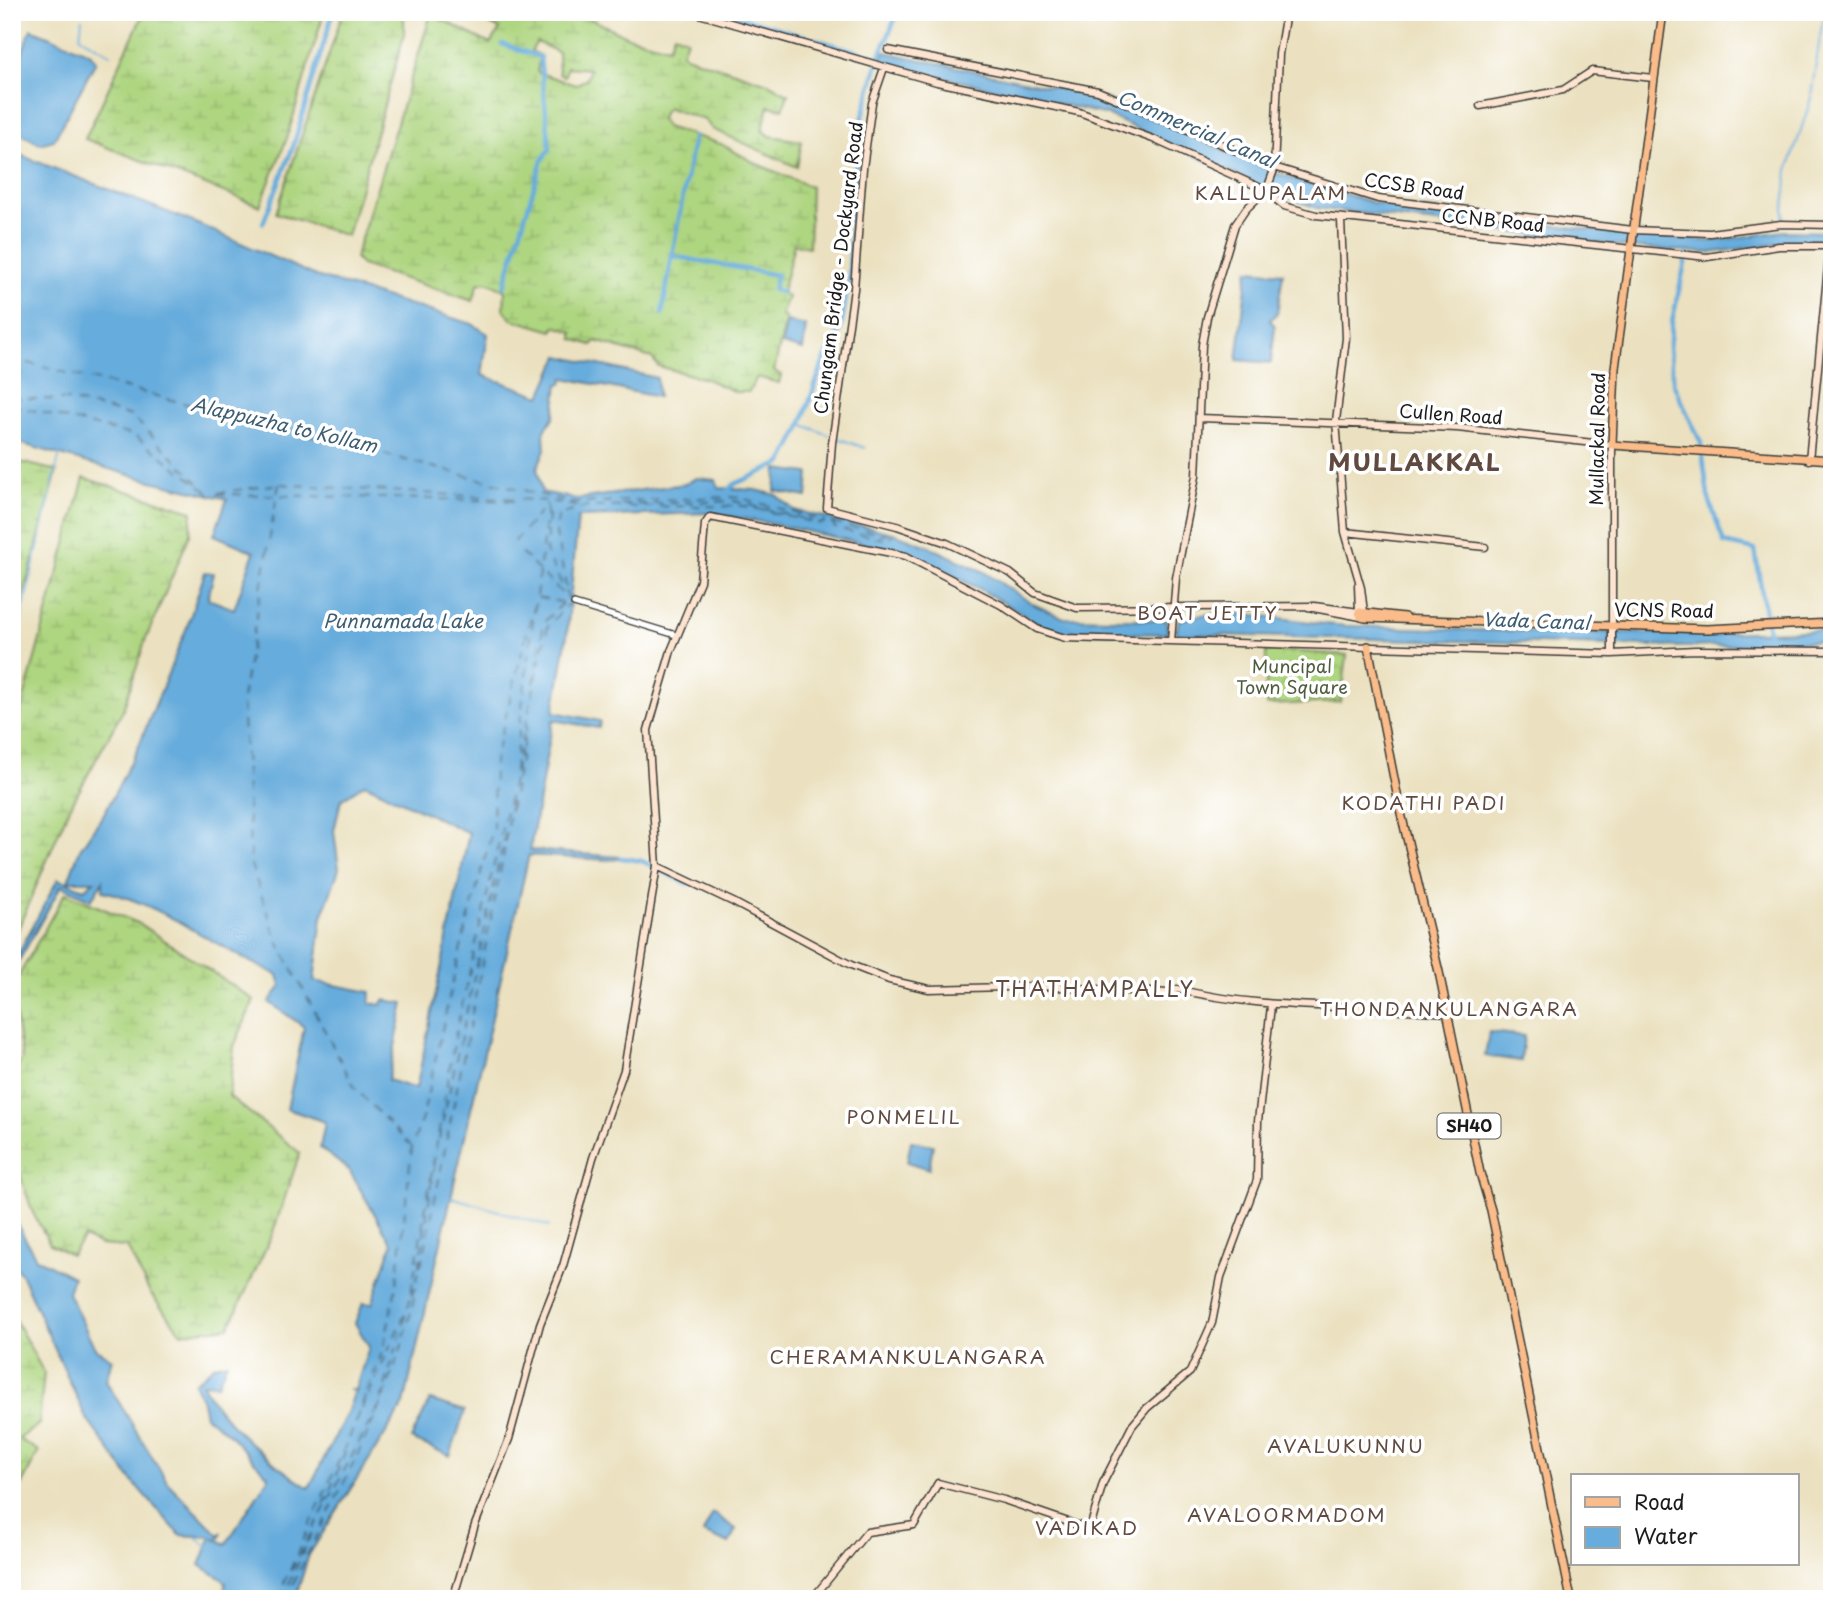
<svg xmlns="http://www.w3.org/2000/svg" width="1844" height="1611" font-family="'Playpen Sans',sans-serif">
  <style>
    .wetland { fill: url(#wetland-marsh); stroke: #65784e; stroke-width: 2; fill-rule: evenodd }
    .park { fill: url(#park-crowns); stroke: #65784e; stroke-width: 2 }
    .water { fill: #66acdc; stroke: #41647c; stroke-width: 2; fill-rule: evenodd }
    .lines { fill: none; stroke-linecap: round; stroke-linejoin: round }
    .stream { stroke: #66acdc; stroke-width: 2 }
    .canal { stroke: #66acdc; stroke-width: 4.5 }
    .ferry { stroke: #3d5d72; stroke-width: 2; stroke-dasharray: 9 7; stroke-linecap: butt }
    .tertiary-casing { stroke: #3b3a35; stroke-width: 8 }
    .secondary-casing { stroke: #3b3a35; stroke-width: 9 }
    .primary-casing { stroke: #3b3a35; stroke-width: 10 }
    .tertiary { stroke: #fff; stroke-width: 5 }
    .secondary { stroke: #fde4d0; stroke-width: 6 }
    .primary { stroke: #f9bc8a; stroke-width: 7 }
    .labels { text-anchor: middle; stroke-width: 7; stroke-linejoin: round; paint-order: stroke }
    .shield { fill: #fff; stroke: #606060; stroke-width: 2 }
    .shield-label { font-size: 16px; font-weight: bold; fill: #1c1c1c }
    .street-label { font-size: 18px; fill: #1c1c1c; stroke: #fff }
    .park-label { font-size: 18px; fill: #4f5d3f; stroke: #fff }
    .water-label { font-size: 19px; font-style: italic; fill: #3d5d72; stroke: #fff }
    .neighbourhood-label { font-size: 19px; letter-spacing: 2px; fill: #604a3f; stroke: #fff }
    .quarter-label { font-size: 21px; letter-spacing: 2px; fill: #604a3f; stroke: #fff }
    .district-label { font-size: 24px; font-weight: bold; letter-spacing: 2px; fill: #604a3f; stroke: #fff }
  </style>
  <defs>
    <pattern id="wetland-marsh" width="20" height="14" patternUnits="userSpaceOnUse" patternTransform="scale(1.75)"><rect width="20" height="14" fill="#aed580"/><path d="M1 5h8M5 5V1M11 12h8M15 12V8" fill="none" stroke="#95b66e"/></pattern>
    <pattern id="park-crowns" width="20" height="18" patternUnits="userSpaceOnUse" patternTransform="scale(1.75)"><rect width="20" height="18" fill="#aed580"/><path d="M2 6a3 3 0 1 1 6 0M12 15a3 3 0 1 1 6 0" fill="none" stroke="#95b66e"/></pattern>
  </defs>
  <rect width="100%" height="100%" fill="#fff"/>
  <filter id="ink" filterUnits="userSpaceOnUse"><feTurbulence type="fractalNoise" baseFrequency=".0143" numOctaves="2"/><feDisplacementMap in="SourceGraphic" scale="14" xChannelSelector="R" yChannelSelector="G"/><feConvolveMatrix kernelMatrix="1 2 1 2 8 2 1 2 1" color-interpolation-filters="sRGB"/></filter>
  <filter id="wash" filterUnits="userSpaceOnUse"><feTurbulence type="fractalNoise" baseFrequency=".00686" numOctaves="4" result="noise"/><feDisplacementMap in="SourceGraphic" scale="28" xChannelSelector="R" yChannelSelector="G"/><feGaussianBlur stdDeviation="1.57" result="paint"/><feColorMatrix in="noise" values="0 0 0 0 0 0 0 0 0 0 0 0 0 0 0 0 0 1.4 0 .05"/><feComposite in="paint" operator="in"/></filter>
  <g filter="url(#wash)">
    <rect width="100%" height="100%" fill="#ebe1c0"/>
    <!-- wetland -->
    <path class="wetland" d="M144 12H324L287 138 260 206 85 139Z
      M343 12H404V35L347 236 276 213Z
      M467 12H577L626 36 669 47 674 34 687 39 682 52 686 56 768 83 788 94 783 109 769 106 762 130 770 136 802 141 797 167 712 129 705 120 668 108 663 112 661 119 666 127 721 144 757 164 811 187 809 247 794 244 782 293 788 297 781 316 786 318 774 371 781 375 779 383 757 377 749 392H736L706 379 658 366 652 358 596 341 592 345 573 339V332L555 326 553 331 511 319 504 309 505 291C497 285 487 280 478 284L473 301 361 265 355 258 431 14 490 44 500 29ZM537 42 558 52 559 74 565 76 567 67 589 69 587 79 575 85 537 72 540 55 531 51Z
      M12 460 57 471 12 637Z
      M84 478 192 511 190 534 145 641 123 710 67 813 12 943V722L17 724Z
      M65 893 140 924 254 1000 234 1046 229 1096 300 1153 272 1235 229 1327 181 1333 150 1293 127 1247 100 1245 84 1237 71 1255 50 1244 33 1213 12 1152V1074L22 1059 12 988Z
      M12 1314 44 1373 39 1424 19 1439 39 1451 12 1503Z"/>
    <!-- park -->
    <path class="park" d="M1266 650 1347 655 1341 702 1266 705Z"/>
    <!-- water -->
    <path class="water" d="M31 29 90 53 96 61 54 140 40 144 12 129V80Z
      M885 52 1104 98 1278 174 1375 203 1641 236 1711 241 1785 231 1832 232V243L1778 244 1709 253 1637 248 1317 208 1283 196 1107 115 881 63Z
      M12 152 193 222 316 276 472 324 488 334 482 375 541 396 559 356 657 378 658 397 564 378 562 384H558L554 416 544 432 545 450 537 468 542 492 577 499 685 484 696 478 716 480 719 488 756 490 776 495 794 510 893 533 928 546 982 571 1033 604 1064 618 1167 620V629L1177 630 1178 621C1227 602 1301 625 1352 626 1512 632 1672 636 1832 630V641L1689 647 1177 634V630H1167L1166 634 1053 632 978 588 906 553 773 524 711 513 578 517 567 635 554 712 600 721 599 728 553 720 530 850 633 858 608 860 529 855 404 1404 309 1555 295 1599H222L226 1582 200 1565 211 1537 180 1535 132 1481 86 1418 21 1274 12 1263V1215L36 1258 73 1277 68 1293 95 1348 112 1359 106 1381 168 1483 219 1535 222 1532 220 1538H214L226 1544 269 1477 230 1435 205 1416 201 1397 194 1383 215 1365 227 1362 218 1384 202 1383C221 1422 273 1465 309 1488L348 1411 369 1347 355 1323 363 1303 372 1304 392 1244 349 1170 320 1148 325 1122 287 1109 304 1027 269 1002 281 986 278 975C221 951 161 903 103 891V881L91 900 61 886 12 973V965L58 879 84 889 94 881H68L80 849 105 812 137 750 187 627 205 572 214 573 208 599 234 609 254 552 214 535 227 499 151 481 12 441ZM365 784 469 833 416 1089 388 1080 404 1003 384 1000 381 1005 370 1003 371 992 314 981 322 917 339 869 334 831 341 800Z
      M1248 270 1283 273 1277 314 1270 320 1275 326 1271 363 1237 360Z
      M787 322 806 326 803 350 782 344Z
      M777 469 809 473 807 497 775 491Z
      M1489 1032 1524 1036 1521 1061 1485 1056Z
      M911 1141 933 1145 929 1169 907 1162Z
      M430 1400 465 1411 450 1456 411 1439Z
      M713 1513 736 1529 729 1544 703 1533Z"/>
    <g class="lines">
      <!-- stream -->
      <path class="stream" d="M82 19 80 37 110 54
        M1783 220 1788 170 1810 102 1824 12
        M801 424 829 435
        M837 438 865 448
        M12 657 60 453
        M451 1197 549 1226
        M197 1537 208 1548"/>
      <!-- canal -->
      <path class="canal" d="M723 12 886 60
        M502 44 540 57 550 149 542 160 504 287
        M263 223 293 147 333 12
        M1687 254 1672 322 1669 348 1674 385 1701 443 1708 496 1724 543 1755 550 1769 637
        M672 256 694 136
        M662 314 672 256 777 275 773 290 782 292
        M727 491 735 484 782 463 799 431 823 363 841 328 849 280 852 205 860 127 879 58 898 12
        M621 858 642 861 688 884"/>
      <!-- ferry -->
      <path class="ferry" d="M12 366 28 363 573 503 737 497 825 521
        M12 398 69 400 132 416 210 494 279 484 548 501 581 507
        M12 405 135 436 203 488
        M279 484 242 699 251 865 278 942 355 1088 411 1146
        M217 494 519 501
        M621 505 734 501 812 521
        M548 515 546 552 567 595
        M833 523 881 534 892 533
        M514 542 547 504
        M521 553 568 599
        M538 598 567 603
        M572 602 568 597 556 534 558 515 587 507 745 506 820 524 830 520 835 528 888 540 893 533
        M534 684 544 622 563 603
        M514 771 548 501
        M510 811 528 720
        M439 1139 506 830
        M419 1267 435 1162
        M412 1296 424 1254 504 853 511 794
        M349 1390 366 1391
        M356 1420 383 1350 397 1282 412 1147 423 1115 457 963 493 828 494 762 534 605
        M324 1505 348 1445
        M291 1571 380 1403 407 1312
        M277 1599 409 1304 456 1032 548 626 568 604H572
        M282 1599 312 1533
        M286 1599C333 1498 397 1397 416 1287"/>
    </g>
  </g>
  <g filter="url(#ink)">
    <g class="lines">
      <!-- tertiary casing -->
      <g class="tertiary-casing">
        <path id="tertiary" d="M574 604 676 635"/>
      </g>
      <!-- secondary casing -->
      <g class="secondary-casing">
        <path id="secondary" d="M692 12 937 82 1079 112 1153 139 1261 188 1284 206 1316 215 1707 257 1779 246H1832
          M888 50 1098 91 1274 167 1378 199 1633 230 1710 233 1781 224 1832 225
          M884 68 872 103 863 168 854 289 832 443 827 508 897 526 947 543 1010 573 1035 593 1077 608 1314 606 1359 612 1358 585
          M1480 106 1563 90 1592 71 1653 78
          M1341 220 1346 338 1336 421 1345 532 1361 588 1364 612
          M1200 418 1457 428 1612 445V654
          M1809 460 1830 246
          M1345 532 1485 547
          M1308 607 1361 617
          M1171 641 1176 578 1196 476 1202 345 1207 317 1235 225 1246 209 1267 189 1274 170 1279 54 1286 12
          M657 866 733 902 851 965 889 980 929 989 1040 986 1168 993 1177 989C1265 1011 1356 1004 1446 1013
          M453 1599 475 1525 509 1439 540 1324 563 1266 593 1158 624 1070 657 866 648 730 671 651 700 581 705 524 710 517 906 556 1001 605 1037 629 1065 638 1612 654 1695 650 1832 651
          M812 1599 867 1532 914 1525 938 1483 1004 1500 1080 1526 1091 1525 1103 1483 1132 1426 1147 1408 1190 1372 1212 1323 1221 1277 1257 1180 1258 1121 1271 1006"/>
      </g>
      <!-- primary casing -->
      <g class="primary-casing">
        <path id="primary" d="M1663 12 1615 368 1612 445 1832 460
          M1404 617 1359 612 1361 617 1365 618 1707 629 1832 623
          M1368 646 1400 809 1439 972 1480 1173 1491 1210 1571 1599"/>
      </g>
      <!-- tertiary -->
      <use href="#tertiary" class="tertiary"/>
      <!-- secondary -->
      <use href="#secondary" class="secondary"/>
      <!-- primary -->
      <use href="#primary" class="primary"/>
    </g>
  </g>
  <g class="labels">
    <!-- shield labels -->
    <rect class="shield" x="1437.5" y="1113.5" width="63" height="25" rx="5"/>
    <g class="shield-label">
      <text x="1469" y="1132">SH40</text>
    </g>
    <!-- street labels -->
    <g class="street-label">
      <text transform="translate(1414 187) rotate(8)" y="6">CCSB Road</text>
      <text transform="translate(1493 221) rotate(6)" y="6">CCNB Road</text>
      <text transform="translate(839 268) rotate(-83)" y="6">Chungam Bridge - Dockyard Road</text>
      <text transform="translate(1451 415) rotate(4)" y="6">Cullen Road</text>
      <text transform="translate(1598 439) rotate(-89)" y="6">Mullackal Road</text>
      <text transform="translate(1664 611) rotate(1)" y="6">VCNS Road</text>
    </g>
    <!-- park labels -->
    <g class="park-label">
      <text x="1292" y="673">Muncipal<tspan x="1292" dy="21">Town Square</tspan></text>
    </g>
    <!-- water labels -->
    <g class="water-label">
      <text transform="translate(1197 129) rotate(23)" y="7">Commercial Canal</text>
      <text transform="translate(284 425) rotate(13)" y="7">Alappuzha to Kollam</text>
      <text x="403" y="628">Punnamada Lake</text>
      <text transform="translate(1536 621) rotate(2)" y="7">Vada Canal</text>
    </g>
    <!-- neighbourhood labels -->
    <g class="neighbourhood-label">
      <text x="1271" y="200">KALLUPALAM</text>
      <text x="1208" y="620">BOAT JETTY</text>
      <text x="1424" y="810">KODATHI PADI</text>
      <text x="1449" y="1016">THONDANKULANGARA</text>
      <text x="904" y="1124">PONMELIL</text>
      <text x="908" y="1364">CHERAMANKULANGARA</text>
      <text x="1346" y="1453">AVALUKUNNU</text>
      <text x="1287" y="1522">AVALOORMADOM</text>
      <text x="1087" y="1535">VADIKAD</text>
    </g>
    <!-- quarter labels -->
    <g class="quarter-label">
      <text x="1095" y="997">THATHAMPALLY</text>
    </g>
    <!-- district labels -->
    <g class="district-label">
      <text x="1415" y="471">MULLAKKAL</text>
    </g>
  </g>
  <!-- margin -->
  <rect width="1844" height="1611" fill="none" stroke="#fff" stroke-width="42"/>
  <!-- legend -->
  <rect x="1571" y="1474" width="228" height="91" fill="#ffffff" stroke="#a4a4a4" stroke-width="2"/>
  <rect x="1585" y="1497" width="35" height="10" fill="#f9bc8a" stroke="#a4a4a4" stroke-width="2"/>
  <text x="1634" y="1510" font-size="21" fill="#1c1c1c">Road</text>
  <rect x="1585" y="1527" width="35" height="21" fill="#66acdc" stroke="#a4a4a4" stroke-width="2"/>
  <text x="1634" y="1544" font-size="21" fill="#1c1c1c">Water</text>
</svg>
